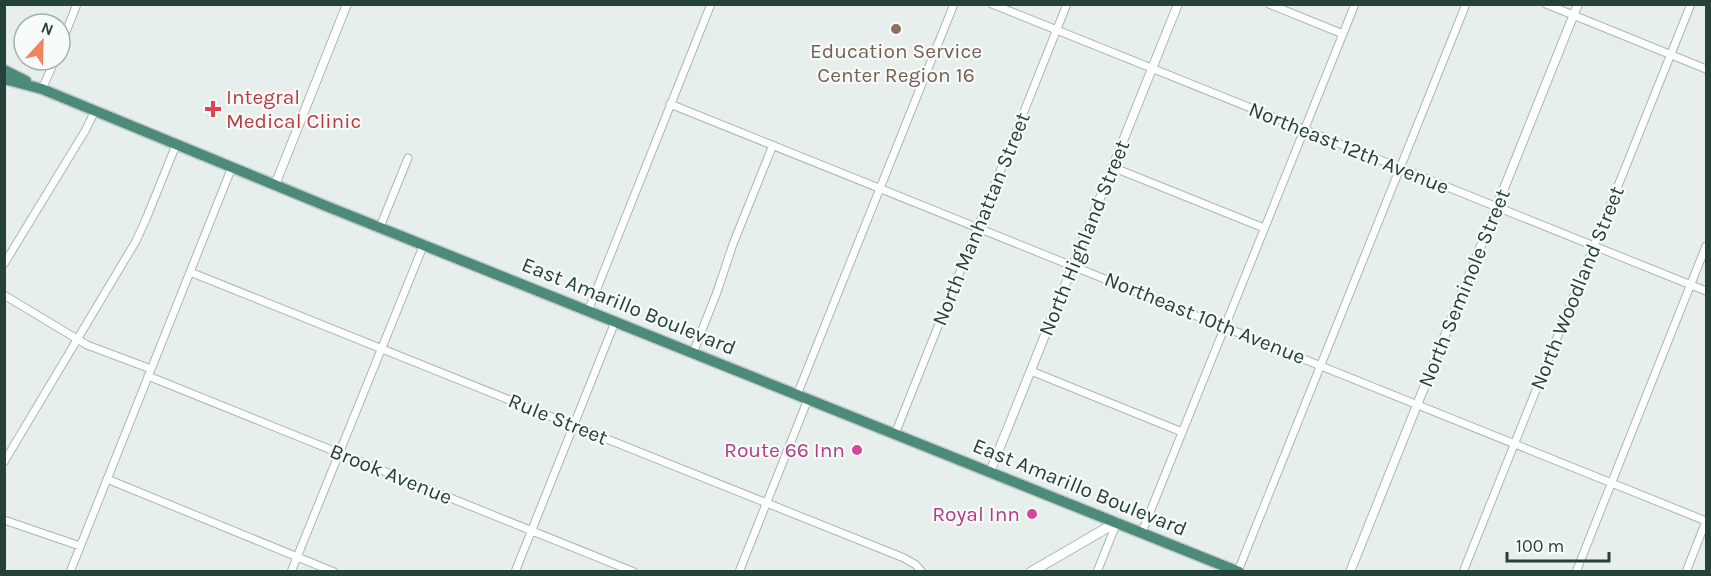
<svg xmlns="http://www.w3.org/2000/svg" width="1711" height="576" font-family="Karla,sans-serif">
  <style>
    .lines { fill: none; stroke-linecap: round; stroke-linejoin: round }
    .minor-casing { stroke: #a8b8b2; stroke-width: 9 }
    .tertiary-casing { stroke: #a8b8b2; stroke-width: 10 }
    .secondary-casing { stroke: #a4bbb3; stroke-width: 11 }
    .trunk-casing { stroke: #c2cac8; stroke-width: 13 }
    .minor { stroke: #fff; stroke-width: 7 }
    .tertiary { stroke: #fff; stroke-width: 8 }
    .secondary { stroke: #fff; stroke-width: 9 }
    .trunk { stroke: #4c8a7c; stroke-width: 10 }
    .education-dot { fill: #8d6e63; stroke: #f7fbf9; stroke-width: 2 }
    .health-dot { fill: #e0444e; stroke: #f7fbf9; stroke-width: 2 }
    .hotel-dot { fill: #d1479c; stroke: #f7fbf9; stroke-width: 2 }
    .labels { text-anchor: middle; stroke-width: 4.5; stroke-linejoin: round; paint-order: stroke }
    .education-label { font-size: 21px; fill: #785e54; stroke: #f7fbf9 }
    .health-label { font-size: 21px; fill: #be3a42; stroke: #f7fbf9; text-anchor: start }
    .street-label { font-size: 21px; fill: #24423a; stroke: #f7fbf9 }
    .hotel-label { font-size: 21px; fill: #b23c85; stroke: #f7fbf9; text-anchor: end }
  </style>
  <rect width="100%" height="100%" fill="#e6efeb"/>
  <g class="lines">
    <!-- minor casing -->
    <g class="minor-casing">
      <path id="minor" d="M992 4 1706 291
        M1269 4 1343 34
        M1546 4 1706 69
        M60 47 77 4
        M42 89 55 60
        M670 104 1706 521
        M1112 167 1264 228
        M380 227 408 158
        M4 264 85 131 95 111
        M190 272 904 558 916 565 922 572
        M4 295 87 345 151 369
        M588 311 711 4
        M693 353 717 292 733 244 773 145
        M1031 371 1182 432
        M148 376 634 572
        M797 395 954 4
        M895 434 1067 4
        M4 462 136 241 146 219 176 145
        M107 479 334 572
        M4 520 80 546
        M1142 532 1355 4
        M1238 571 1466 4
        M70 572 232 167
        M291 572 424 244
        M515 572 615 322
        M739 572 808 399
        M1097 572 1117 522
        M1463 572 1691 4
        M1576 572 1706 246
        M1686 572 1706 521"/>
    </g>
    <!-- tertiary casing -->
    <g class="tertiary-casing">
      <path id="tertiary" d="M275 185 347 4
        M990 472 1178 4
        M1350 572 1578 4"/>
    </g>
    <!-- secondary casing -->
    <g class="secondary-casing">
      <path id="secondary" d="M1031 572 1117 522"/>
    </g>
    <!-- trunk casing -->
    <g class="trunk-casing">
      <path id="trunk" d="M4 70 26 81
        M4 79 42 89 326 206 1239 572"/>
    </g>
    <!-- minor -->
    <use href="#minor" class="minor"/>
    <!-- tertiary -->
    <use href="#tertiary" class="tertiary"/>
    <!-- secondary -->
    <use href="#secondary" class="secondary"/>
    <!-- trunk -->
    <use href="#trunk" class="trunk"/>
  </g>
  <!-- markers -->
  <circle class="education-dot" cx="896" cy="29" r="6"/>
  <path class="health-dot" d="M210 100h6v6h6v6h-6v6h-6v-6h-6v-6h6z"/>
  <g class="hotel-dot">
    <circle cx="857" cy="450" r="6"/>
    <circle cx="1032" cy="514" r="6"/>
  </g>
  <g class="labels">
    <!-- education labels -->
    <g class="education-label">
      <text x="896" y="58">Education Service<tspan x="896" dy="24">Center Region 16</tspan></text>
    </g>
    <!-- health labels -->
    <g class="health-label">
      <text x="226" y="104">Integral<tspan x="226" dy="24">Medical Clinic</tspan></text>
    </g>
    <!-- street labels -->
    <g class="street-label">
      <text transform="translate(1349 148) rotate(22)" y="7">Northeast 12th Avenue</text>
      <text transform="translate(981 219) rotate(-68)" y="7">North Manhattan Street</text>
      <text transform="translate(1084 238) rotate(-68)" y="7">North Highland Street</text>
      <text transform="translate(1464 288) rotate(-68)" y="7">North Seminole Street</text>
      <text transform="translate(1577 288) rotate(-68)" y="7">North Woodland Street</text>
      <text transform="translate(629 306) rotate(22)" y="7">East Amarillo Boulevard</text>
      <text transform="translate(1205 318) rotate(22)" y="7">Northeast 10th Avenue</text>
      <text transform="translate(558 419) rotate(22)" y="7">Rule Street</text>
      <text transform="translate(391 474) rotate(22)" y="7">Brook Avenue</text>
      <text transform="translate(1080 487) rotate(22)" y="7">East Amarillo Boulevard</text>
    </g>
    <!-- hotel labels -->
    <g class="hotel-label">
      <text x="845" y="457">Route 66 Inn</text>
      <text x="1020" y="521">Royal Inn</text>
    </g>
  </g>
  <!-- border -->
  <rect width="1711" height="576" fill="none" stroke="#24423a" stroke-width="12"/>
  <!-- north arrow -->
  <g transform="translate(42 42) rotate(22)"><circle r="28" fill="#f7fbf9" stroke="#a3b1ad" stroke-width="1.5"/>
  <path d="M0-4.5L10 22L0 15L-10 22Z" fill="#f4845f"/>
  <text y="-9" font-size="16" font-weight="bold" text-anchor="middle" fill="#24423a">N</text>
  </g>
  <!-- scale -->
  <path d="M1507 552v9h102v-9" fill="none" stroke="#24423a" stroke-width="3"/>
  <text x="1516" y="552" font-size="18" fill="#24423a" stroke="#f7fbf9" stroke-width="4.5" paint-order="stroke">100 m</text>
</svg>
